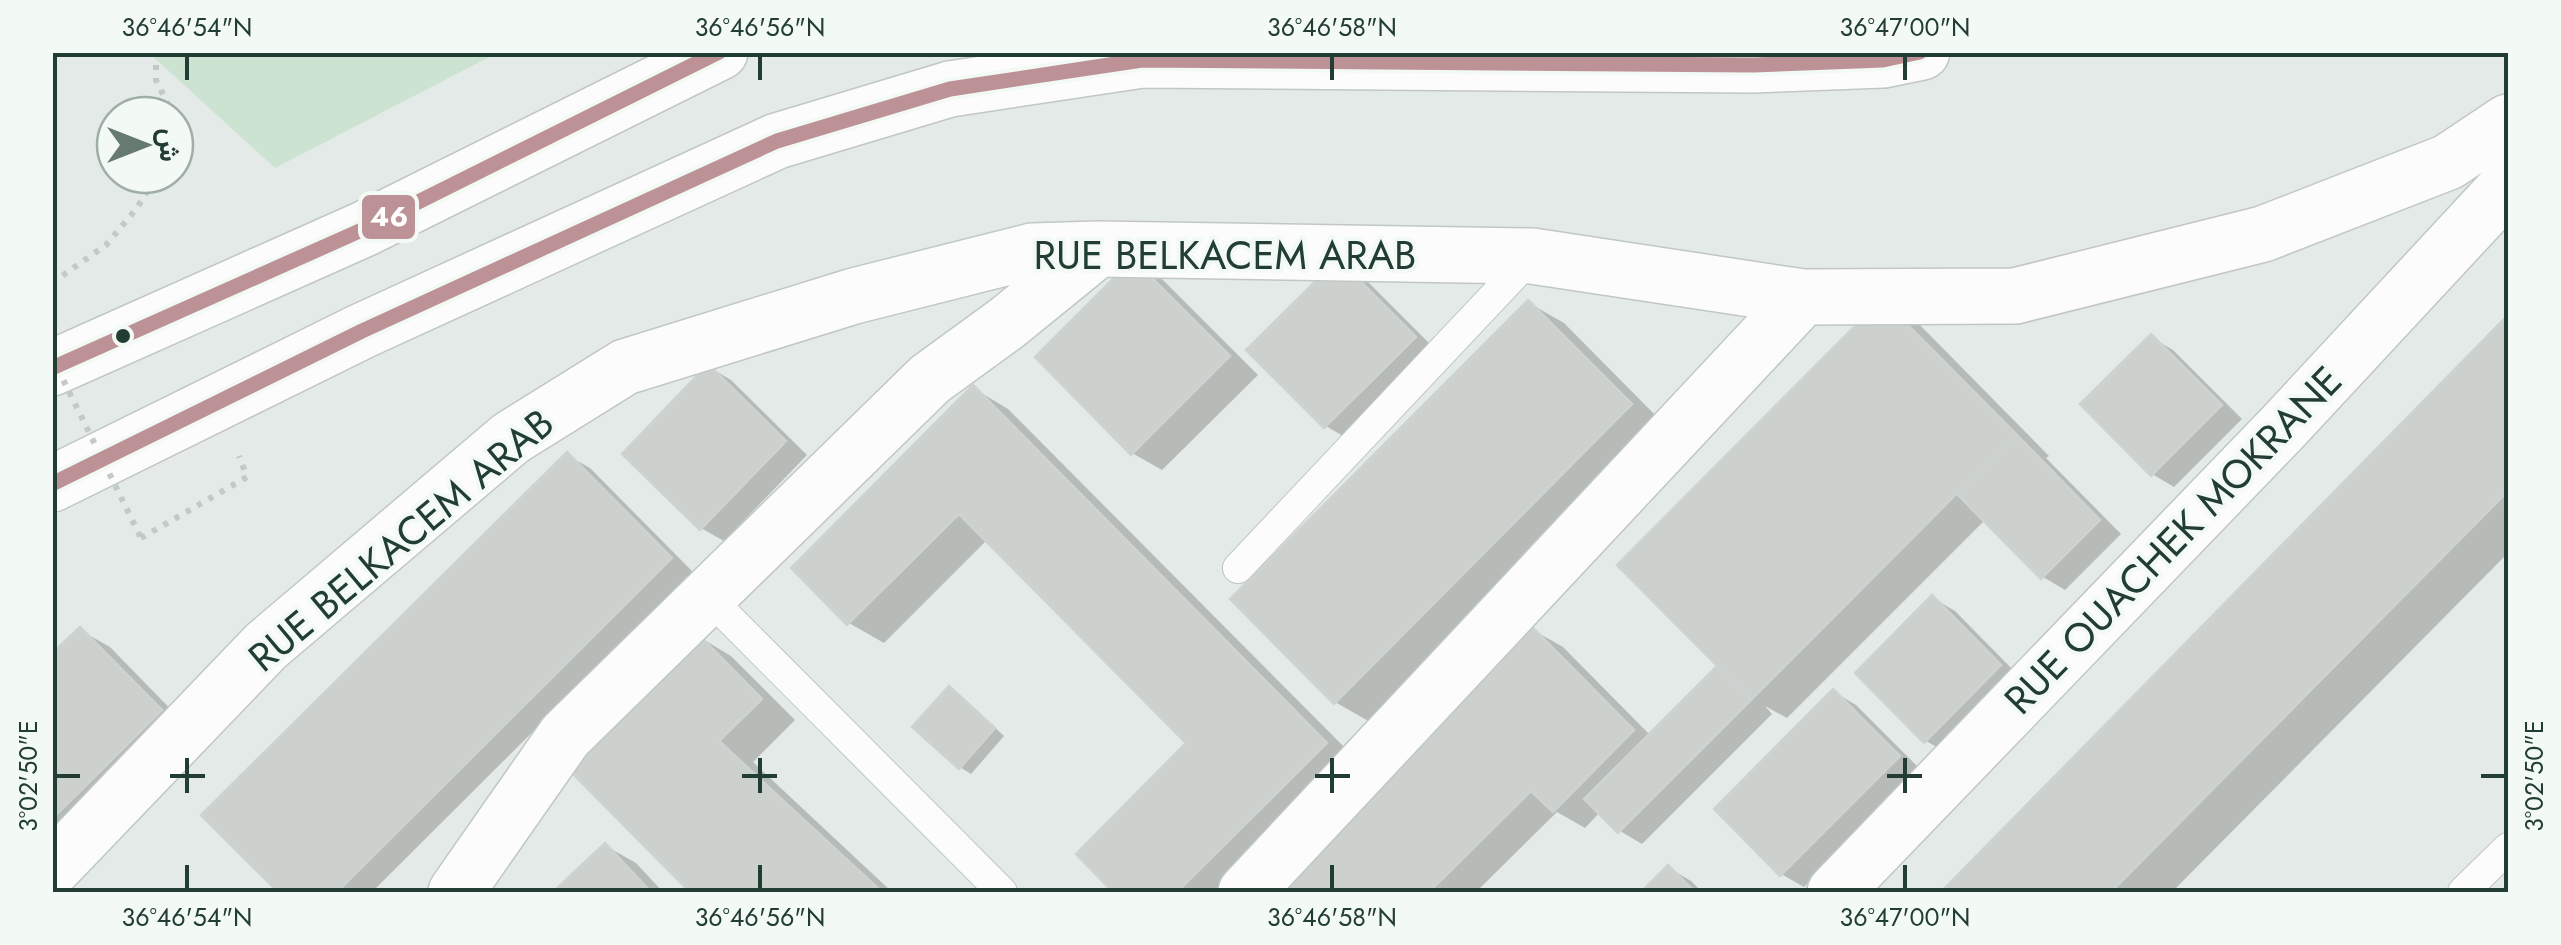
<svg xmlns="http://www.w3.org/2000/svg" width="2561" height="945" font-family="Jost,Vazirmatn,sans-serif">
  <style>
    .green { fill: #cde3d2 }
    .shadow { fill: #0003 }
    .building { fill: #ccd1ce; stroke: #cdd3d0; stroke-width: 2.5 }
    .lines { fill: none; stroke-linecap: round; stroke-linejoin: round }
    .service-casing { stroke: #c1c7c4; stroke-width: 32 }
    .minor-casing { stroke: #c1c7c4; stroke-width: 58 }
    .tertiary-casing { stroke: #c1c7c4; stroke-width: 58 }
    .path { stroke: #c1cac5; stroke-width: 6; stroke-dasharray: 5 8; stroke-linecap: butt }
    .service { stroke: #fbfcfb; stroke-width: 30 }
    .minor { stroke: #fbfcfb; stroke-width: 55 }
    .tertiary { stroke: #fbfcfb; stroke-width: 55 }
    .path-bridge { stroke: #c1cac5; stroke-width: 6; stroke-dasharray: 5 8; stroke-linecap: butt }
    .bus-1-casing { stroke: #f3f9f5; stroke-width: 22 }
    .bus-1 { stroke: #bd9296; stroke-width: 15 }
    .ticks { fill: none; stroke: #223d33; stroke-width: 4 }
    .bus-dot { fill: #223d33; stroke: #f3f9f5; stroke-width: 4 }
    .labels { text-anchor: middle; stroke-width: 8; stroke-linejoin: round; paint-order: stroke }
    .street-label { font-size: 40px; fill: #223d33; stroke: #f3f9f5 }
    .line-badge { stroke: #f3f9f5; stroke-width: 4 }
    .badge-label { font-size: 28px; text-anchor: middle; font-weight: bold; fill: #fff }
    .neatline { fill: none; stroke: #223d33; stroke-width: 4 }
    .ticks-label { font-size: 25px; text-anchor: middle; fill: #223d33 }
  </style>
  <rect width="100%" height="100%" fill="#e4eae7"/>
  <!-- green -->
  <path class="green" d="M149 53H497L275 168Z"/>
  <!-- shadow -->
  <path class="shadow" d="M1133 262 1163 280 1258 375 1162 470 1132 453Z
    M1360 274 1437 351 1348 439 1326 426 1250 350Z
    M1882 302 1917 322 2049 456 2046 458 2121 534 2065 590 2043 577 1986 519 1787 718 1765 706 1772 714 1642 844 1620 831 1600 812 1585 828 1557 812 1476 892H1290L1280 883 1533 630 1563 647 1651 736 1717 669 1727 675Z
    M1529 303 1564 323 1666 426 1370 722 1335 702Z
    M2508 318V553L2172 892H1944Z
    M2151 337 2173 350 2242 419 2174 487 2152 474Z
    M709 367 731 380 807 455 724 541 701 528Z
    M973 388 1008 409 1361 764 1232 892H1117L1080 854 1190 743 988 539 884 643 849 623Z
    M567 455 590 468 693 572 372 892H281L205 816Z
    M1933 598 1955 611 2022 679 1948 753 1926 741Z
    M80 630 110 647 190 729 52 866V657Z
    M696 635 731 656 795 720 753 762 892 892H694L567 765Z
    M950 689 961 696 1004 736 971 774 960 767Z
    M1834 692 1856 705 1921 770 1804 887 1781 874Z
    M606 846 636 863 663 892H557Z
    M1669 868 1691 881 1702 892H1645Z"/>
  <!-- building -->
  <path class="building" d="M1133 259 1230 356 1131 455 1035 357Z
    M1338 259 1416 337 1324 428 1246 350Z
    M1882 299 2016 434 1751 700 1617 565Z
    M1528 300 1632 404 1334 704 1230 599Z
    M2508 315V491L2111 892H1941Z
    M2151 334 2222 405 2151 476 2080 404Z
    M708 364 786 441 700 530 622 454Z
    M973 385 1327 743 1177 892H1113L1076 854 1186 743 959 514 847 625 791 568Z
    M2016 434 2100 520 2041 579 1957 494Z
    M567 452 672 558 337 892H278L201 815Z
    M1932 595 2001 665 1924 743 1855 673Z
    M80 627 162 710 52 819V653Z
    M1532 627 1634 730 1553 812 1531 791 1429 892H1287L1277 883Z
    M696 632 762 699 719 741 882 892H690L564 765Z
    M1717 666 1751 700 1618 833 1584 799Z
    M949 686 995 728 959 769 912 727Z
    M1833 689 1900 756 1780 876 1714 809Z
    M605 843 651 892H553Z
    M1668 865 1695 892H1641Z"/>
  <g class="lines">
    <!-- service casing -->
    <g class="service-casing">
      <path id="service" d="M1238 568 1532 256
        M708 597 1002 892
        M2463 892 2508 848"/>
    </g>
    <!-- minor casing -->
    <g class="minor-casing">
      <path id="minor" d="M52 869 266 646 511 438 625 367 854 296 1032 251 1098 249 1532 256 1803 297 2015 296 2263 234 2448 162 2508 122
        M456 892 565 736 930 379 1007 323 1098 249
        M1246 892 1803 297
        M1835 892 2286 424 2508 185"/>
    </g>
    <!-- tertiary casing -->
    <g class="tertiary-casing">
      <path id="tertiary" d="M52 368 364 229 720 52
        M52 484 362 331 777 141 950 89 1142 60 1753 65 1883 60 1922 52"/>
    </g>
    <!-- path -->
    <path class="path" d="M156 52V80L173 115
      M175 119 182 133 175 144
      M52 283 106 245 137 208 157 175
      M141 538 247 477 239 456"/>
    <!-- service -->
    <use href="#service" class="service"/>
    <!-- minor -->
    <use href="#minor" class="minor"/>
    <!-- tertiary -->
    <use href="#tertiary" class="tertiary"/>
    <!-- path-bridge -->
    <path class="path-bridge" d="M52 357 141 538"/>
    <!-- bus-1 casing -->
    <g class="bus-1-casing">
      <path id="bus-1" d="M52 368 364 229 719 52
        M52 484 362 331 777 141 950 89 1142 60 1753 65 1883 60 1920 52"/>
    </g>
    <!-- bus-1 -->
    <use href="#bus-1" class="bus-1"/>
  </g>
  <!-- ticks -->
  <path class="ticks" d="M187 55V80M760 55V80M1332 55V80M1905 55V80M187 758V793M760 758V793M1332 758V793M1905 758V793M55 776H80M170 776H205M742 776H777M1315 776H1350M1887 776H1922M2481 776H2506M187 865V890M760 865V890M1332 865V890M1905 865V890"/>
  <!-- markers -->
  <circle class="bus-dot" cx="123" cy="336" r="9"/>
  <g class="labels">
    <!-- street labels -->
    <g class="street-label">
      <text x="1225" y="269">RUE BELKACEM ARAB</text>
      <text transform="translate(401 540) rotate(-40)" y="14">RUE BELKACEM ARAB</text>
      <text transform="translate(2173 540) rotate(-46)" y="14">RUE OUACHEK MOKRANE</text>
    </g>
  </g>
  <rect class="line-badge" x="360" y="193" width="57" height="48" rx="10" fill="#bd9296"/>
  <g class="badge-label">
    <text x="389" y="226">46</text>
  </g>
  <!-- border -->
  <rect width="2561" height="945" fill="none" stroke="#f3f9f5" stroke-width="110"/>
  <!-- north arrow -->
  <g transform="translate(145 145) rotate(90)"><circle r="48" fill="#f3f9f5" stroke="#9faea7" stroke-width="2.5"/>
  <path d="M0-8L18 38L0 25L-18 38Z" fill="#667a72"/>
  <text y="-15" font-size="28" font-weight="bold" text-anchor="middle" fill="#223d33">ش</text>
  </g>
  <rect x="55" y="55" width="2451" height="835" class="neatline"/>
  <g class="ticks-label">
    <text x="187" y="36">36°46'54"N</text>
    <text x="760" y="36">36°46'56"N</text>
    <text x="1332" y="36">36°46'58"N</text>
    <text x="1905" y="36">36°47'00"N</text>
    <text transform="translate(2534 776) rotate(-90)" y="9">3°02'50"E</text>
    <text transform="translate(28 776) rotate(-90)" y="9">3°02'50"E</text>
    <text x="187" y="926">36°46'54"N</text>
    <text x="760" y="926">36°46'56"N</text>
    <text x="1332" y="926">36°46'58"N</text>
    <text x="1905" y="926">36°47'00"N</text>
  </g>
</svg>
